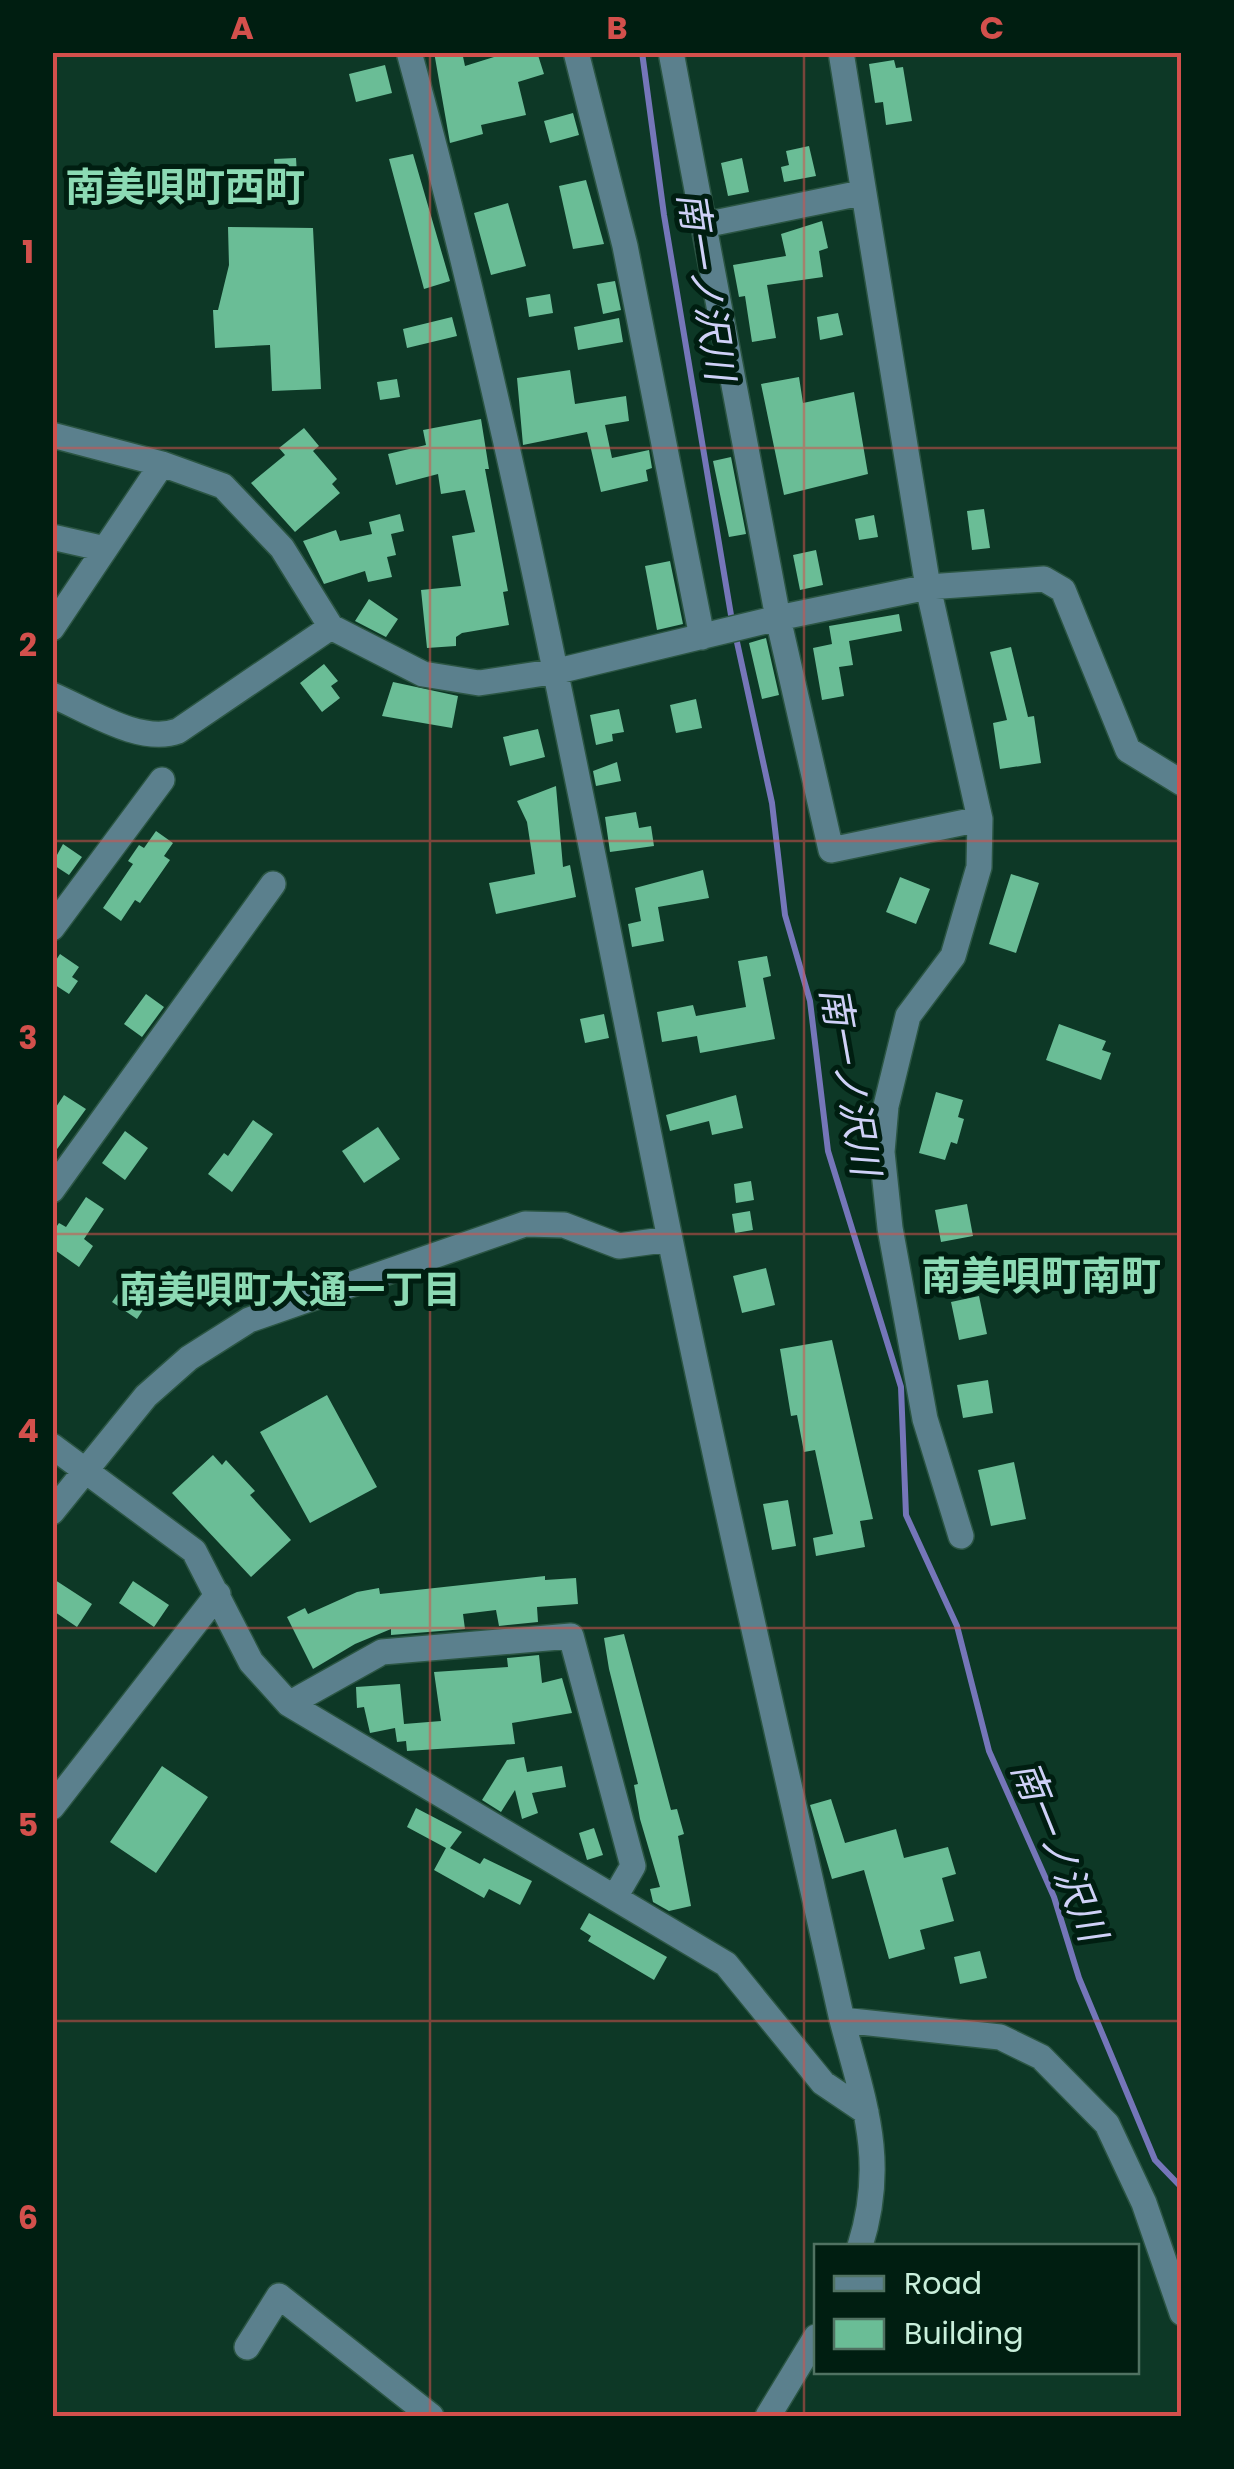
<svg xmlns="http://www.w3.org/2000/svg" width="1234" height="2469" font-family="Poppins,'Noto Sans JP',sans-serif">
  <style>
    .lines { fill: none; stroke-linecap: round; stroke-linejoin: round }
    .stream { stroke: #7576b9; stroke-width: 6 }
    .building { fill: #6abd96 }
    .minor-casing { stroke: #2b5543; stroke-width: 28 }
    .minor { stroke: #5b808d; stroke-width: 25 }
    .grid { fill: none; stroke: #d3504c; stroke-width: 2.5; stroke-opacity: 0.55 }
    .labels { text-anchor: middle; stroke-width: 10; stroke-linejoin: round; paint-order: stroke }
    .water-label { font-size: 38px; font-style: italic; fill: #cfd1f7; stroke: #001e11 }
    .neighbourhood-label { font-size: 38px; font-weight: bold; fill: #8cdab4; stroke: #001e11 }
    .quarter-label { font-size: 40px; font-weight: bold; fill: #8cdab4; stroke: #001e11 }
    .neatline { fill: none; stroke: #d3504c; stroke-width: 4 }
    .grid-label { font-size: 32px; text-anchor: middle; font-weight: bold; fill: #d3504c }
  </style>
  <rect width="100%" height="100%" fill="#0d3826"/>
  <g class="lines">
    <!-- stream -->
    <path class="stream" d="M642 52 664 215 732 621
      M735 633 772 803 785 915 810 1001 828 1151 901 1387 906 1515 957 1626 989 1751 1054 1897 1079 1978 1155 2160 1182 2188"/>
  </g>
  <!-- building -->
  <path class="building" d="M434 52H462L465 66 510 52H537L544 74 518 82 526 115 481 125 483 134 450 143Z
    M894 60 896 68 903 67 912 121 886 125 883 102 875 103 869 64Z
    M385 65 392 93 356 102 349 74Z
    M573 113 579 135 550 143 544 121Z
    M809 146 816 176 784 182 781 167 789 165 786 151Z
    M413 154 450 281 424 289 389 159Z
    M296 158 297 175 275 176 274 159Z
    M742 158 749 192 728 196 721 163Z
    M586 180 604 244 573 249 559 186Z
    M508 203 526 266 491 275 474 213Z
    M822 221 828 248 819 251 823 277 767 285 776 338 752 342 745 296 739 297 733 265 786 256 781 234Z
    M228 227 313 228 321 389 272 391 270 345 215 348 213 310H218L229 265Z
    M615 281 621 310 603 314 597 284Z
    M550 294 553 313 529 317 526 298Z
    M838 313 843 335 820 340 817 317Z
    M452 317 457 336 407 348 403 329Z
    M619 318 623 342 578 350 574 327Z
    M570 370 575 404 626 396 629 421 605 425 612 458 649 450 652 468 646 470 648 481 601 492 587 432 523 445 517 378Z
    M799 377 803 403 854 392 868 474 784 495 761 384Z
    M397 379 400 397 380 400 377 382Z
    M481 419 489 469H485L508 591 503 592 509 625 462 633 456 637V646L427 648 421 590 461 586 452 536 475 532 465 490 441 494 438 474 396 485 388 454 426 445 423 430Z
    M304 428 319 446 313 451 337 479 332 484 340 493 295 532 251 483 285 455 279 448Z
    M731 457 746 534 729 537 713 461Z
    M984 509 990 548 972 550 967 511Z
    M400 514 404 531 391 534 396 555 387 557 392 577 368 582 365 571 324 584 303 541 336 530 340 541 372 534 369 522Z
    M874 515 878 537 859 540 855 519Z
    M816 550 823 585 800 590 793 555Z
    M670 561 683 624 657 630 645 566Z
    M369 599 398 619 386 637 355 621Z
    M899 614 902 631 849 641 853 665 839 667 844 696 822 700 813 648 832 644 829 626Z
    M766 638 779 695 762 699 749 643Z
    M1011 647 1028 717 1034 716 1041 763 1000 769 993 723 1007 720 990 652Z
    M324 664 338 681 331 686 340 698 322 712 300 683Z
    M393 682 458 696 452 728 382 716Z
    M696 699 702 728 676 733 670 705Z
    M619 709 624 732 612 734 613 741 596 745 590 715Z
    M538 729 545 757 510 766 503 737Z
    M617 762 621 781 596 786 593 771Z
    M556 786 563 867 570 865 576 897 496 914 489 883 535 874 527 822 517 801Z
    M636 812 639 828 651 826 654 846 610 852 605 817Z
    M156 831 173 843 164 856 170 860 140 903 135 900 121 921 103 908 133 864 128 861 139 845 144 848Z
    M63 844 82 857 69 875 52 864Z
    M703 870 709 898 658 907 664 941 632 947 628 924 641 921 635 888Z
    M1011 874 1039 883 1016 953 989 944Z
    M900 877 930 889 916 924 886 912Z
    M60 954 79 967 72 977 78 981 69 994 52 983V966Z
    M767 956 771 976 763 978 775 1039 700 1053 697 1036 662 1042 657 1012 693 1005 696 1016 746 1007 738 961Z
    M146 994 164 1007 142 1037 124 1024Z
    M604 1014 609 1038 585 1043 580 1019Z
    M1059 1024 1106 1041 1102 1050 1111 1053 1101 1080 1046 1060Z
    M936 1092 963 1100 958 1117 964 1119 957 1144 951 1142 945 1160 919 1153Z
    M64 1095 86 1109 52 1156V1113Z
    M736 1095 743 1128 712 1135 709 1121 670 1131 666 1115Z
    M253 1120 273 1134 232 1192 208 1174 224 1153 228 1156Z
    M378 1127 400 1159 364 1183 342 1151Z
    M125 1131 148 1148 125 1180 102 1163Z
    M751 1181 754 1200 736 1203 734 1184Z
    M86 1197 104 1209 84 1239 93 1246 79 1267 52 1248V1233L59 1223 66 1227Z
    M967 1204 973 1236 941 1242 935 1210Z
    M750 1211 753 1230 735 1233 732 1214Z
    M766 1268 775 1305 742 1313 733 1276Z
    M144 1277 158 1287 137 1319 112 1302 124 1285 134 1292Z
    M979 1296 987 1334 959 1340 951 1302Z
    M832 1340 873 1519 860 1521 865 1547 816 1556 813 1538 833 1534 815 1450 804 1452 797 1415 791 1416 780 1349Z
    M988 1380 993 1413 963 1418 957 1385Z
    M327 1395 377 1487 310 1523 260 1432Z
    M213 1455 222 1465 226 1460 255 1491 250 1495 291 1540 251 1577 172 1493Z
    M1014 1462 1026 1519 991 1526 978 1470Z
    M788 1500 796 1546 772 1550 763 1504Z
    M545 1576V1580L576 1578 578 1604 537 1607 538 1622 499 1626 496 1610 463 1614 465 1629 391 1635V1629L355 1644 313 1669 287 1617 305 1608 308 1614 357 1592 379 1588 380 1594Z
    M52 1578 92 1604 77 1627 52 1610Z
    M133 1581 169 1605 154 1627 119 1603Z
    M624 1634 671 1810 677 1809 684 1834 678 1836 691 1906 669 1911 653 1902 650 1889 660 1887 640 1819 634 1785 638 1784 609 1669 604 1638Z
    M539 1655 542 1683 562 1678 572 1713 512 1723 515 1744 407 1751 406 1741 397 1742 395 1728 370 1733 364 1707 357 1708 356 1687 400 1684 404 1724 441 1721 434 1672 508 1667 507 1658Z
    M524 1757 527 1772 562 1766 566 1787 532 1793 538 1813 522 1819 515 1790 501 1812 482 1800 507 1760Z
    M162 1766 208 1797 156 1873 110 1842Z
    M831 1799 845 1843 896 1829 904 1858 948 1847 956 1874 942 1878 954 1921 920 1930 925 1949 889 1959 864 1870 832 1879 810 1805Z
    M416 1808 462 1832 450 1848 480 1864 484 1858 532 1881 520 1905 489 1889 484 1898 434 1870 446 1848 407 1827Z
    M594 1828 603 1855 587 1860 579 1833Z
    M589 1913 667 1957 654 1980 588 1941 591 1936 580 1929Z
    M980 1951 987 1978 960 1984 954 1957Z"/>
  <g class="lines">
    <!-- minor casing -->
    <g class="minor-casing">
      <path id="minor" d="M409 52C517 444 589 841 670 1239 723 1500 784 1760 842 2020 864 2103 887 2161 860 2246
        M576 52 625 246 702 637
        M671 52 778 618 831 850 980 819
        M841 52 928 587 980 819 979 867 953 956 908 1016 886 1106 882 1152 890 1228 925 1419 961 1536
        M704 225 861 193
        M52 435 162 464 223 486 282 548 331 627 423 674 479 683 558 671 778 618 928 587 1044 579 1063 590 1128 750 1182 783
        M52 537 105 549
        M52 628 162 464
        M52 695C88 710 140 745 178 731L331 627
        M52 928 162 780
        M52 1190 273 884
        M52 1446 194 1551 251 1662 289 1704 726 1964 823 2083 866 2112
        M52 1512 146 1396 189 1358 249 1320 525 1224 564 1225 619 1246 670 1239
        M289 1704 382 1652 571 1636 633 1866 615 1897
        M52 1807 218 1594
        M842 2020 1000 2037 1041 2057 1107 2124 1144 2203 1182 2313
        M247 2347 279 2296 431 2416
        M768 2416 816 2337"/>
    </g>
    <!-- minor -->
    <use href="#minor" class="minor"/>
  </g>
  <!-- grid -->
  <path class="grid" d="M430 52V2416M804 52V2416M52 448H1182M52 841H1182M52 1234H1182M52 1628H1182M52 2021H1182"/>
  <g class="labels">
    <!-- water labels -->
    <g class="water-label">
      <text transform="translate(706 286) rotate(81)" y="13">南一ノ沢川</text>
      <text transform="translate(850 1081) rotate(80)" y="13">南一ノ沢川</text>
      <text transform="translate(1059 1851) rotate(68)" y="13">南一ノ沢川</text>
    </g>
    <!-- neighbourhood labels -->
    <g class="neighbourhood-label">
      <text x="290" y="1303">南美唄町大通一丁目</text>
    </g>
    <!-- quarter labels -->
    <g class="quarter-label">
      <text x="185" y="201">南美唄町西町</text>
      <text x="1041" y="1290">南美唄町南町</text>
    </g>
  </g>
  <!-- border -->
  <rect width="1234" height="2469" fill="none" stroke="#001e11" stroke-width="110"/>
  <!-- legend -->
  <rect x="814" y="2244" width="325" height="130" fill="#001e11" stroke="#507262" stroke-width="2.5"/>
  <rect x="834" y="2276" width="50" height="15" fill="#5b808d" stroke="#507262" stroke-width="2.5"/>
  <text x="904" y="2294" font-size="30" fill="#c9efdb">Road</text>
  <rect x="834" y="2319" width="50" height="30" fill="#6abd96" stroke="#507262" stroke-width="2.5"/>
  <text x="904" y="2344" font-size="30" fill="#c9efdb">Building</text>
  <rect x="55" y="55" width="1124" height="2359" class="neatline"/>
  <g class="grid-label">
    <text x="242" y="39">A</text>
    <text x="617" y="39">B</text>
    <text x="992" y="39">C</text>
    <text x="28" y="263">1</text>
    <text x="28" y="656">2</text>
    <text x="28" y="1049">3</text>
    <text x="28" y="1442">4</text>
    <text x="28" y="1836">5</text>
    <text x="28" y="2229">6</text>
  </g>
</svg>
